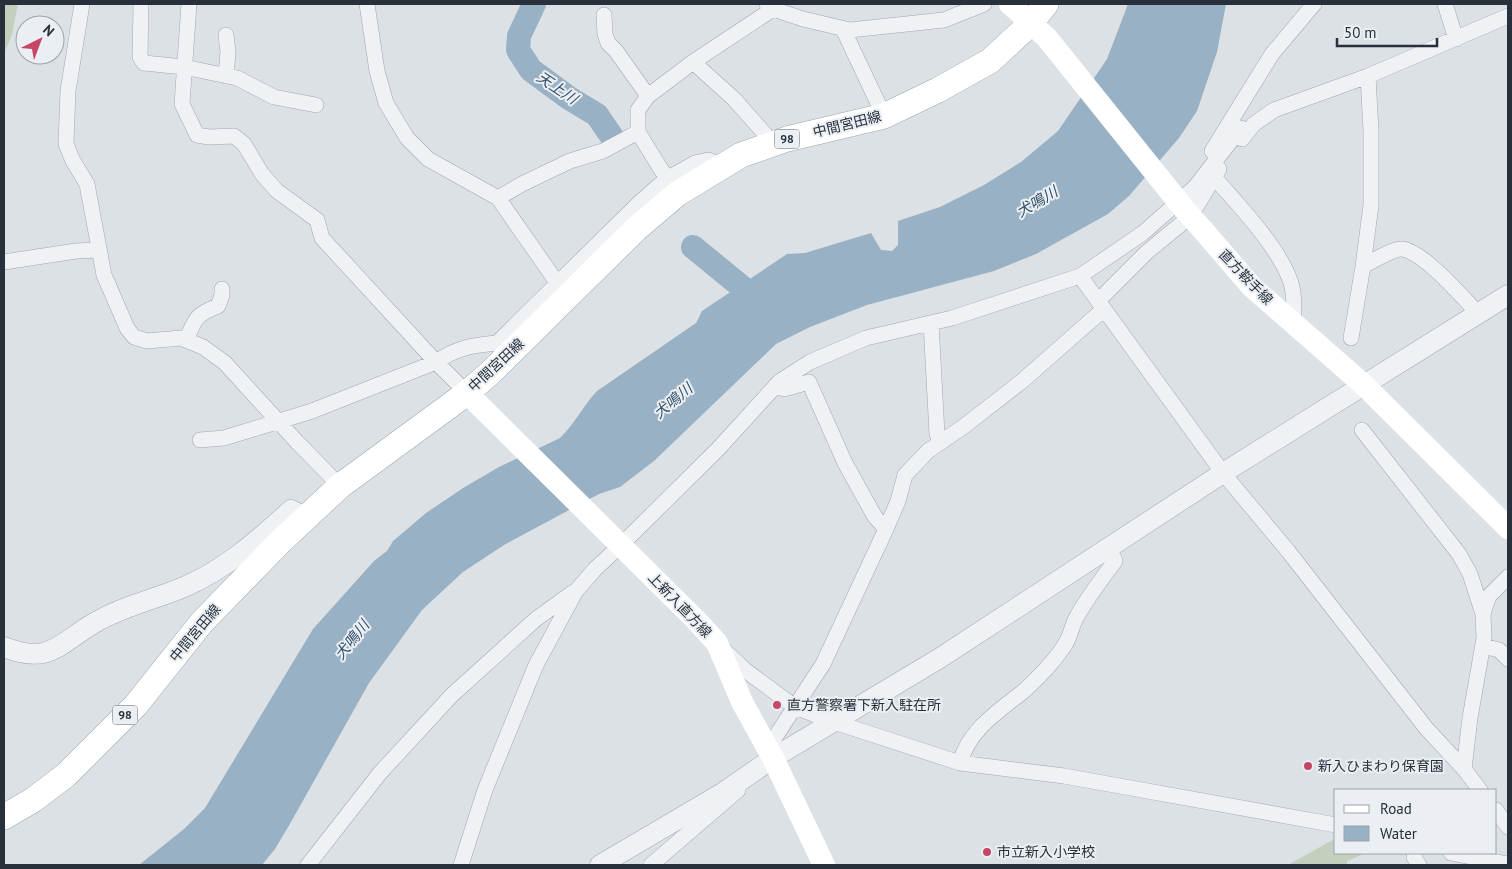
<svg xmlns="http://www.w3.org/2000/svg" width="1512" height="869" font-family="'PT Sans','Noto Sans JP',sans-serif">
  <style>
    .green { fill: #c4cfbe }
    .water { fill: #99b1c4 }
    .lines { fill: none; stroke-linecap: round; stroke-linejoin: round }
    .river { stroke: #99b1c4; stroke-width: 24 }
    .minor-casing { stroke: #a2a8af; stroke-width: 16 }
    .tertiary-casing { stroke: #a2a8af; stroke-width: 21 }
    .primary-casing { stroke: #9ca6b0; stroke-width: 26 }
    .minor { stroke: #eff1f4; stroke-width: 15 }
    .tertiary { stroke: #eff1f4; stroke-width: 20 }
    .secondary { stroke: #fff; stroke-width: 22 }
    .primary { stroke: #fff; stroke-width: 25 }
    .secondary-bridge { stroke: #fff; stroke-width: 22 }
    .poi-dot { fill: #c54764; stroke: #ebeff3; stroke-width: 2 }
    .labels { text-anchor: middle; stroke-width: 4; stroke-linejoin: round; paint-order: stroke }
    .shield { fill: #ebeff3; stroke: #626972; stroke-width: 1 }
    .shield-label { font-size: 12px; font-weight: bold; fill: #27303b }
    .street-label { font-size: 14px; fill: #27303b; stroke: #ebeff3 }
    .poi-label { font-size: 14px; fill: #27303b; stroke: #ebeff3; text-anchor: start }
    .water-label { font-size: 15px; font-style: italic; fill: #34526c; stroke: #ebeff3 }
  </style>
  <rect width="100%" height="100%" fill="#dce1e5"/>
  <!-- green -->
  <path class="green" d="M4 4H18L12 35 4 53Z
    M1336 838V853H1366L1347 861V865H1185H1288Z"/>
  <!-- water -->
  <path class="water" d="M1128 4H1226L1217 52 1197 111 1179 138 1129 196 1108 214 1036 254 994 271 867 305 810 327 776 344 654 461 620 487 599 494 504 545 463 572 422 610 369 683 291 822 275 849 262 865H139L184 829 205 808 313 629 374 561 387 551 393 541 426 513 463 488 499 467 560 438C574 425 583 406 597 391L696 323 702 311 787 254 805 253 871 233 881 250 892 251 898 245V221L940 207 984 185 1021 162 1058 131 1107 59Z"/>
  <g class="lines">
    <!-- river -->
    <path class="river" d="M534 4 519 36 518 50 531 70 569 98 597 115 612 137
      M693 247 765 306"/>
    <!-- minor casing -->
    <g class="minor-casing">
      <path id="minor" d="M82 4 68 91 66 144 73 161 87 184 104 275 127 328 134 337 147 341 181 338 203 347 225 363 297 442 340 486
        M141 4 140 57 144 63 184 67 237 78 274 97 316 105
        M189 4 182 104 197 135 209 137 234 136 244 144 262 174 277 191 317 220 322 238 436 362 467 393
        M367 4 377 71 386 103 407 138 428 159 498 198 558 284
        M1445 4 1456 39
        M773 9 803 19 850 30 944 20 984 4
        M604 15 605 34 608 43 616 51 648 96
        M843 29 884 116
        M226 35 228 52 226 76
        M693 62 734 99 773 143
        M1368 76 1371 131V205L1363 266C1371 262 1394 248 1402 249 1423 251 1463 298 1478 313
        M638 132 662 171 669 178
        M1242 139 1254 124 1274 110 1368 76 1508 16
        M1212 151 1272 54 1314 4
        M1214 177C1239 206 1277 245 1290 280 1295 294 1294 309 1293 323
        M498 198 522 184 570 161 603 151 638 132V110L648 96 693 62 773 9 767 4
        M4 262 76 251 98 250
        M1080 276 1223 473 1288 551 1426 728 1464 769 1480 790
        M1098 301 1147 252 1181 224 1193 212 1219 169
        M931 323 937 434 940 443
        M1351 338 1363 266
        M186 340C196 318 195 315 218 306L222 295V289
        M777 385 784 389 809 382 845 463 875 517 886 529
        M1362 430 1459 554 1470 574 1483 614
        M200 440 224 438 312 411 436 362C456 348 473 345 497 343L639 203 665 180 695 163 708 160 723 166
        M1483 646 1499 650 1508 659
        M723 649 745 670 795 707 834 722 960 763 1064 776 1336 825
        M768 748 823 664 886 529 898 501 905 475 928 451 963 427 1021 382 1104 309
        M960 763C969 729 999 711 1025 690 1040 676 1055 661 1066 643 1070 636 1072 626 1076 618 1087 598 1101 580 1115 561L1109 548
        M1464 769 1470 718 1484 638 1483 614 1487 601 1490 595 1508 577
        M1496 810 1508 827
        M1415 853 1414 857 1419 865
        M1451 853 1508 864
        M308 865 380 773 452 695 536 619 572 593
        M461 865 485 790 536 665 576 591 595 569 621 545 718 449 780 381 810 362 866 338 952 318 1080 276 1143 233 1195 187 1241 128 1247 132
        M651 865 738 790"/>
    </g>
    <!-- tertiary casing -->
    <g class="tertiary-casing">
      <path id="tertiary" d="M4 647C51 666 60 642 96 622 123 606 156 599 184 587 226 569 258 540 291 510L306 517
        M600 865 724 792 773 758 940 658 1223 473 1508 295"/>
    </g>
    <!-- primary casing -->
    <g class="primary-casing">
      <path id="primary" d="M4 817 33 800 66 775 136 705 202 622 282 540 340 486 467 393 490 373 636 229 677 194 741 155 787 139 884 116 938 90 990 61 1030 24 1046 4"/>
    </g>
    <!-- minor -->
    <use href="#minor" class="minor"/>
    <!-- tertiary -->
    <use href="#tertiary" class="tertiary"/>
    <!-- secondary -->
    <path class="secondary" d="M1010 4 1047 38 1185 210
      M1202 229 1252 287 1364 385 1508 528
      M467 393 696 620 717 643 742 702 773 758 824 865"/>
    <!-- primary -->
    <use href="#primary" class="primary"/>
    <!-- secondary-bridge -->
    <path class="secondary-bridge" d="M1185 210 1202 229"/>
  </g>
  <!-- markers -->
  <g class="poi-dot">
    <circle cx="777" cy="705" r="5"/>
    <circle cx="1308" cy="766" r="5"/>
    <circle cx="987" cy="852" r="5"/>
  </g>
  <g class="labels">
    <!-- shield labels -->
    <g class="shield">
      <rect x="774.5" y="129.5" width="25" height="19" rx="4"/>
      <rect x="112.5" y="705.5" width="25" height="19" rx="4"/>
    </g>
    <g class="shield-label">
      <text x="787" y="143">98</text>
      <text x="125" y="719">98</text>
    </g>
    <!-- street labels -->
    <g class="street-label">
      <text transform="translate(847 124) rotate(-14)" y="5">中間宮田線</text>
      <text transform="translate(1246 277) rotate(46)" y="5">直方鞍手線</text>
      <text transform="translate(496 365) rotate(-43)" y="5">中間宮田線</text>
      <text transform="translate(680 605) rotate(46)" y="5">上新入直方線</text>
      <text transform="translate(195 633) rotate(-50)" y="5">中間宮田線</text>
    </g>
    <!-- poi labels -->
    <g class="poi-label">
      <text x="787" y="710">直方警察署下新入駐在所</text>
      <text x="1318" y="771">新入ひまわり保育園</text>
      <text x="997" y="857">市立新入小学校</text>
    </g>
    <!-- water labels -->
    <g class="water-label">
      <text transform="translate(557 88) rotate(34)" y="5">天上川</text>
      <text transform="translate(1037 202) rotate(-31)" y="5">犬鳴川</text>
      <text transform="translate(673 401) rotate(-40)" y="5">犬鳴川</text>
      <text transform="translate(352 640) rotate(-51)" y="5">犬鳴川</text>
    </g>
  </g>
  <!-- border -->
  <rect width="1512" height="869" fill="none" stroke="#27303b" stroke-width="10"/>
  <!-- legend -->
  <rect x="1334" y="789" width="162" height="65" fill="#ebeff3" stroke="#9da3a9"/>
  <rect x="1344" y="805" width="25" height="8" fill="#ffffff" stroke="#9da3a9"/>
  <text x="1380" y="814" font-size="15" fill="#27303b">Road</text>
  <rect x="1344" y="826" width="25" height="15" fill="#99b1c4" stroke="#9da3a9"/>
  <text x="1380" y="839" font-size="15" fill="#27303b">Water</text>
  <!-- north arrow -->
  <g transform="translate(40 40) rotate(42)"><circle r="24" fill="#ebeff3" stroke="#9da3a9"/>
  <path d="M0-4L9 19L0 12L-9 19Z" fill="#c54764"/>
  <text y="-8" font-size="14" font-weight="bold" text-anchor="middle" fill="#27303b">N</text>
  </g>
  <!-- scale -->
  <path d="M1337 38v8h100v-8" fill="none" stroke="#27303b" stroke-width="2.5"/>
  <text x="1344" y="38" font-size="15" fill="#27303b" stroke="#ebeff3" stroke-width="4" paint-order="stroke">50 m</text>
</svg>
